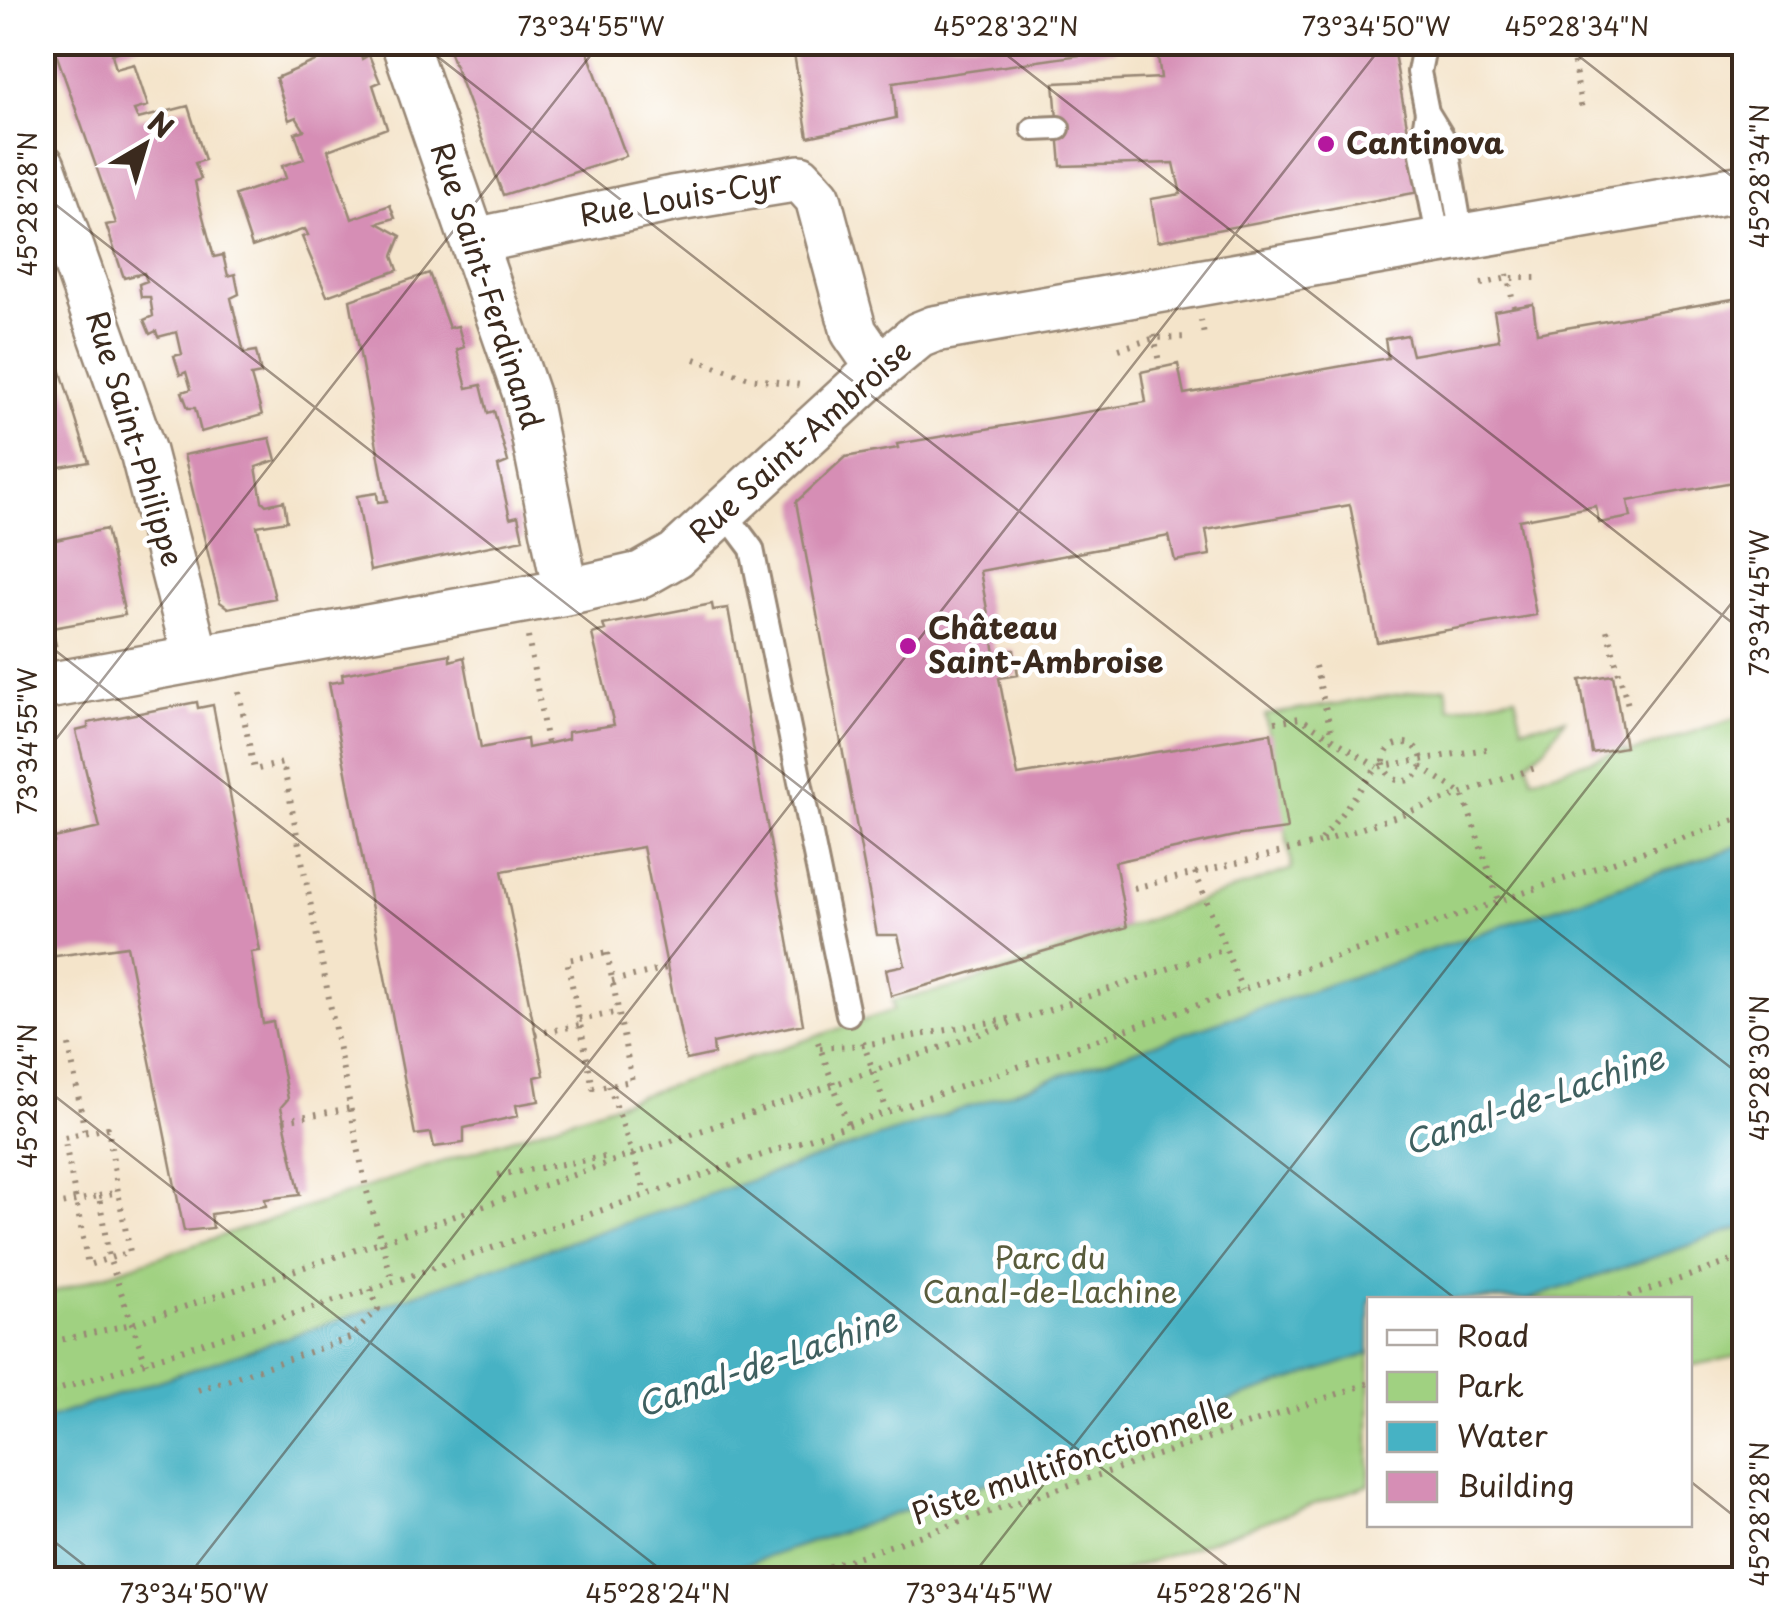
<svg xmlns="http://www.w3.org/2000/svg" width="1787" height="1622" font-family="'Playpen Sans',sans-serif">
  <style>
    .green { fill: #a0d181; stroke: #6e7e50; stroke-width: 2.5 }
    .water { fill: #46b2c4; stroke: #406e71; stroke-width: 2.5 }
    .building { fill: #d68eb5 }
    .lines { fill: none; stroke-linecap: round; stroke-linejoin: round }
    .lane-casing { stroke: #988774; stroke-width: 28 }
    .street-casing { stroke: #988774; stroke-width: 50 }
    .path { stroke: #988774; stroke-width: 6; stroke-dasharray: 2.5 8; stroke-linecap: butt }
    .lane { stroke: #fff; stroke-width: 22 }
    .street { stroke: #fff; stroke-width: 45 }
    .ticks { fill: none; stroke: #3b2a1e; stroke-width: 2.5; stroke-opacity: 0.45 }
    .poi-dot { fill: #b5179e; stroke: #fff; stroke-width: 4 }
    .labels { text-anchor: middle; stroke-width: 9; stroke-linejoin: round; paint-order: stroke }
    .poi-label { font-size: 30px; font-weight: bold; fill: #3b2a1e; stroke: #fff; text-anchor: start }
    .street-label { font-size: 30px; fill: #3b2a1e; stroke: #fff }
    .park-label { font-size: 30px; fill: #595c3c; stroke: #fff }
    .water-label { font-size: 32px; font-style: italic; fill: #3f6060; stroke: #fff }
    .neatline { fill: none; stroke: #3b2a1e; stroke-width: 4 }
    .ticks-label { font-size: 25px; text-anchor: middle; fill: #3b2a1e }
  </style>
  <rect width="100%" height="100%" fill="#fff"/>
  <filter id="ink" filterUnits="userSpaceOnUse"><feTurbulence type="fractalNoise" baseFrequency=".01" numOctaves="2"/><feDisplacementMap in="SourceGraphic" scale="20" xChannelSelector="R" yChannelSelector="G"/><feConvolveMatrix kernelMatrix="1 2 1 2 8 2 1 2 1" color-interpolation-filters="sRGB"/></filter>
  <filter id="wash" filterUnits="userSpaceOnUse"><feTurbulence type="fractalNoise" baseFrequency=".0048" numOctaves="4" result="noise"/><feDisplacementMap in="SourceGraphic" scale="40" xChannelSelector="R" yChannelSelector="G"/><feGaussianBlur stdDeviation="2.25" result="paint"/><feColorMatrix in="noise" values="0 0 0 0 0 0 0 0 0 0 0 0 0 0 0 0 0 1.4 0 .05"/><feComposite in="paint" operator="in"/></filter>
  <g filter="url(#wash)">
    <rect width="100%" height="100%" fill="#f4e4ca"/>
    <!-- green -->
    <path class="green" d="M1446 687 1450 708 1515 696 1522 727 1565 719 1546 746 1528 762 1532 779 1625 749 1627 754 1744 715V1355L1690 1366V1300H1370L1369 1485 1101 1579H43L42 1296 815 1037 894 1010 892 1001 960 986 1292 869 1265 715Z"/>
    <!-- water -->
    <path class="water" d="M1744 844V1227L1530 1299 1370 1300 1369 1354 702 1579H43V1420Z"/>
    <g id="blocks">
      <!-- building -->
      <path class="building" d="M52 42H146L112 54 116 69 134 64 148 106 134 110 138 119 188 106 205 160 195 163 201 179 195 181 199 202 214 257 223 255 228 276 235 274 239 294 231 298 244 353 256 351 261 374 251 376 262 415 201 432 195 408H188L182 392 191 389 186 372 180 375 174 356 182 354 177 332 158 337 156 331 150 334 144 320 153 316 150 297H141L139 284 147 281 144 273 124 278 106 225 116 223Z
        M305 42H364L357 46 362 59 369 55 380 82 373 85 387 128 328 150 352 219 390 205 395 218 378 223 401 236 393 256 398 270 327 296 302 237 308 235 305 229 252 247 235 195 286 178 282 166 304 159 295 133 304 130 296 117 289 120 276 78 320 59 317 50 309 54Z
        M446 42H584L626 156 503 195Z
        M792 42H1114L1115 50 893 82 896 118 808 137Z
        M1156 42H1392L1419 192 1158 241 1151 199 1181 194 1174 163 1061 166 1054 83 1161 78Z
        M429 273 449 328 458 326 464 347 457 350 467 388 481 385 488 413 494 411 508 462 498 466 510 518 518 516 523 539 370 571 357 496 377 493 378 502 387 501 350 300Z
        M1744 297V480L1628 501 1631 517 1599 523 1596 506 1519 520 1536 615 1377 642 1350 505 1206 530 1210 555 1175 561 1169 536 980 571 995 653 1014 650 1018 675 999 678 1018 775 1271 733 1287 829 1234 836 1115 862 1127 927 891 996 886 969 905 965 898 935H877L796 502 845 457 898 448 897 444 1146 402 1141 372 1178 364 1184 394 1388 358 1385 339 1407 335 1412 355 1499 340 1494 311 1533 304 1537 333Z
        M58 362 89 462 42 470V365Z
        M270 438 276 460 256 467 262 501 266 505 284 501 287 521 257 526 275 598 228 608 220 602 184 455Z
        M106 529 125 615 52 628 56 645 42 647V543Z
        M712 604 713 610 728 608 803 1024 713 1043 714 1054 686 1060 643 847 502 871 544 1075 535 1077 539 1101 516 1105 518 1116 464 1128V1143L434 1147 431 1133 415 1135 329 683 343 681 342 674 450 654V661L464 657 481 748 527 739 528 748 547 744 568 739V732L614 725 592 634 605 630 603 625Z
        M1613 675 1625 747 1592 753 1580 680Z
        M197 702 198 708 213 705 260 951 251 952 263 1024 273 1022 288 1099 281 1107 300 1195 265 1199 266 1206 211 1214 213 1228 184 1231 127 946 42 958V845L54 843V838L100 828 76 731 88 728V723Z"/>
    </g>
  </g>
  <g filter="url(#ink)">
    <use href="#blocks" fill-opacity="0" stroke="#988774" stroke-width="2.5"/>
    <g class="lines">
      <!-- lane casing -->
      <g class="lane-casing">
        <path id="lane" d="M1425 42 1419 72 1427 112 1421 149 1439 241
          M1427 112 1446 143 1462 237
          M1033 129 1058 128
          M725 513 752 549 848 1014"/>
      </g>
      <!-- street casing -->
      <g class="street-casing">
        <path id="street" d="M404 42 526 394 566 592
          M42 166 143 452 196 658
          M475 241 672 199 800 178 818 198 854 332 879 368
          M42 687 566 592 641 575 676 555 879 368 919 335 934 329 1744 188"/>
      </g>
      <!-- path -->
      <path class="path" d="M1570 42 1582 110
        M1654 54 1735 42
        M1507 274 1514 307
        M1481 284 1508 278H1541
        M1201 320 1204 335
        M1154 335 1160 368
        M1119 349 1155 338 1190 337
        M695 359 749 378 800 385
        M1607 630 1628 705
        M528 637 547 744
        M1315 666 1333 738
        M239 692 254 770 283 763 366 1188 393 1282
        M1275 722 1300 718 1377 767
        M1384 762a19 19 0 1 1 38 0a19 19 0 1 1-38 0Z
        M1486 749 1377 767 1319 843 1538 767
        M1421 767 1463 794 1499 901
        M1195 872 1242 990
        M1134 888 1319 843
        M607 953 632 1081 593 1088 567 960Z
        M612 981 667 968
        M579 1020 619 1012
        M535 1034 580 1025
        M818 1042 848 1125
        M863 1042 887 1111
        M69 1045 85 1133
        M820 1048 864 1045 1019 1017
        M609 1085 646 1194
        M284 1120 351 1108
        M498 1175 610 1156
        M99 1196 118 1192 108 1128 64 1137 88 1265 130 1252 118 1192
        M42 1208 99 1196 109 1258 146 1363
        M1619 1300 1744 1257
        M42 1344 132 1324 380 1242 1225 949
        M198 1390 350 1338 378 1309 371 1289
        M42 1395 393 1282 1744 817
        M789 1580 1370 1383"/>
      <!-- lane -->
      <use href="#lane" class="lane"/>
      <!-- street -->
      <use href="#street" class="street"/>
    </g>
  </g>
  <!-- ticks -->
  <path class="ticks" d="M419 42 1744 1078M990 42 1744 632M1561 42 1744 186M42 194 1457 1300M42 640 1245 1580M42 757 601 42M42 1086 674 1580M1690 1481 1744 1524M42 1532 103 1580M185 1580 1385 42M969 1580 1744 587"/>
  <!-- markers -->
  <g class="poi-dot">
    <circle cx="1326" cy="144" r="10"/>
    <circle cx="908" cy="646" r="10"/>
  </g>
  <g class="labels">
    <!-- poi labels -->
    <g class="poi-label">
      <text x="1346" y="154">Cantinova</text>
      <text x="928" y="639">Château<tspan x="928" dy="34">Saint-Ambroise</tspan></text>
    </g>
    <!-- street labels -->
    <g class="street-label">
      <text transform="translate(681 199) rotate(-10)" y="10">Rue Louis-Cyr</text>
      <text transform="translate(486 286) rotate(72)" y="10">Rue Saint-Ferdinand</text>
      <text transform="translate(134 439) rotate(73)" y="10">Rue Saint-Philippe</text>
      <text transform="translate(801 442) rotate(-42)" y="10">Rue Saint-Ambroise</text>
      <text transform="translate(1072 1461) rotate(-19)" y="10">Piste multifonctionnelle</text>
    </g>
    <!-- park labels -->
    <g class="park-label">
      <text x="1050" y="1269">Parc du<tspan x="1050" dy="34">Canal-de-Lachine</tspan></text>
    </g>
    <!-- water labels -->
    <g class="water-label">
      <text transform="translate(1534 1101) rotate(-19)" y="11">Canal-de-Lachine</text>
      <text transform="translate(767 1363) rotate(-19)" y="11">Canal-de-Lachine</text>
    </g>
  </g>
  <!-- margin -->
  <rect width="1787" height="1622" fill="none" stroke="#fff" stroke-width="110"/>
  <!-- legend -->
  <rect x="1367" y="1297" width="325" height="230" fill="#ffffff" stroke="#b1aaa5" stroke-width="2.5"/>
  <rect x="1387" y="1330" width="50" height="15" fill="#ffffff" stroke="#b1aaa5" stroke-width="2.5"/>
  <text x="1457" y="1347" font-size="30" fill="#3b2a1e">Road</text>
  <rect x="1387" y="1372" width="50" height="30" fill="#a0d181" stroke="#b1aaa5" stroke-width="2.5"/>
  <text x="1457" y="1397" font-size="30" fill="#3b2a1e">Park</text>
  <rect x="1387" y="1422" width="50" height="30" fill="#46b2c4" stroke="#b1aaa5" stroke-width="2.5"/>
  <text x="1457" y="1447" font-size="30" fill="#3b2a1e">Water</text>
  <rect x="1387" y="1472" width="50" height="30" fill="#d68eb5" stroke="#b1aaa5" stroke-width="2.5"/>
  <text x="1457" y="1497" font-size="30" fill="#3b2a1e">Building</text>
  <!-- north arrow -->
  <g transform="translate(145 145) rotate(38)" stroke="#ffffff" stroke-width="8" paint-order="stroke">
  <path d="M0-8L18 38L0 25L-18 38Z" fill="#3b2a1e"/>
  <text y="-15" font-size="28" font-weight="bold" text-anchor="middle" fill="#3b2a1e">N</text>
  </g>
  <rect x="55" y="55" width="1677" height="1512" class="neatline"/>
  <g class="ticks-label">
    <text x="591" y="36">73°34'55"W</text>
    <text x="1006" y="36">45°28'32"N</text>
    <text x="1376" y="36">73°34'50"W</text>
    <text x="1577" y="36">45°28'34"N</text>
    <text transform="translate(1760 176) rotate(-90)" y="9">45°28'34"N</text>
    <text transform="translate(28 204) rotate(-90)" y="9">45°28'28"N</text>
    <text transform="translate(1760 603) rotate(-90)" y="9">73°34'45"W</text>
    <text transform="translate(28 741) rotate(-90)" y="9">73°34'55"W</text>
    <text transform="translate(1760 1068) rotate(-90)" y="9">45°28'30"N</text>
    <text transform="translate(28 1096) rotate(-90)" y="9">45°28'24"N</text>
    <text transform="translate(1760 1514) rotate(-90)" y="9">45°28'28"N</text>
    <text x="194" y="1603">73°34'50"W</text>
    <text x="658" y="1603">45°28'24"N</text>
    <text x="979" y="1603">73°34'45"W</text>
    <text x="1229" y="1603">45°28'26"N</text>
  </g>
</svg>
